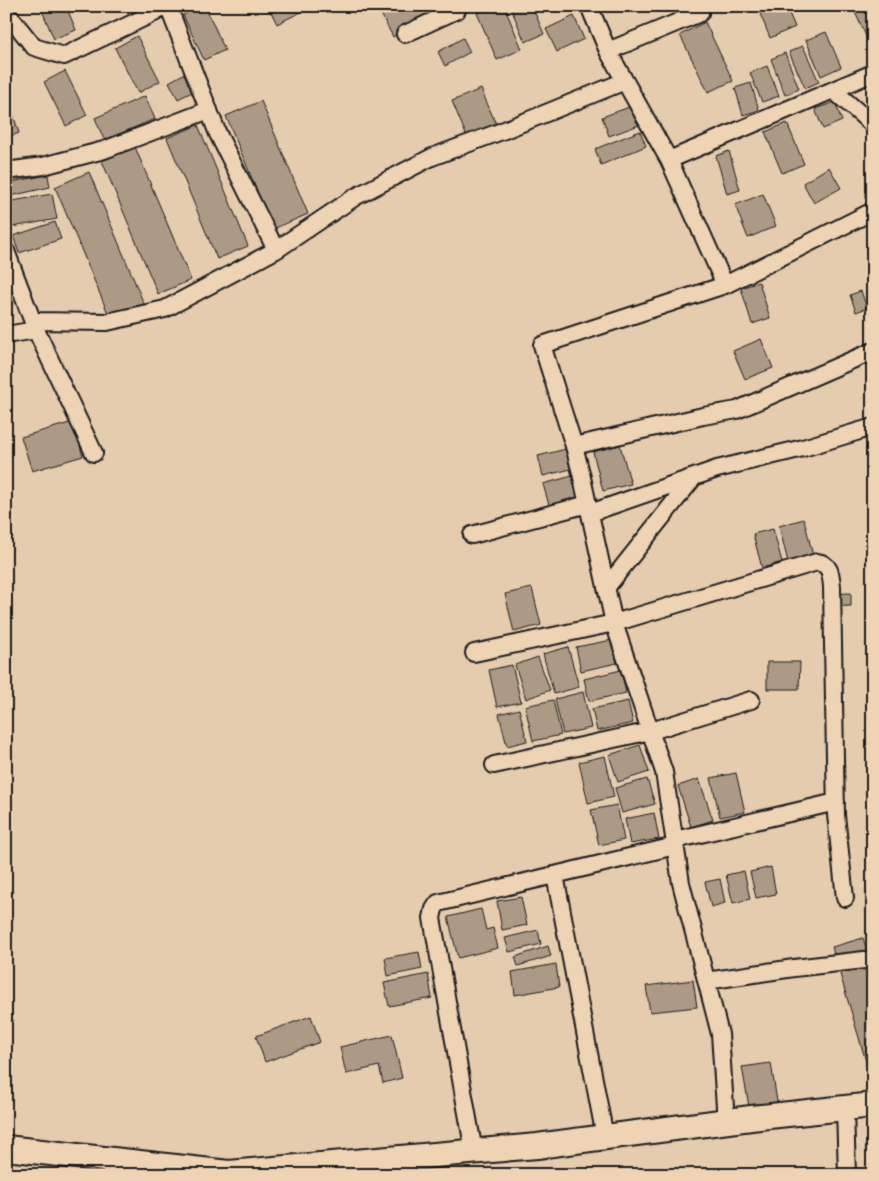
<svg xmlns="http://www.w3.org/2000/svg" width="879" height="1181" font-family="Itim,sans-serif">
  <style>
    .building { fill: #ad9a86; stroke: #1c1c1c }
    .lines { fill: none; stroke-linecap: round; stroke-linejoin: round }
    .street-casing { stroke: #1c1c1c; stroke-width: 20 }
    .secondary-casing { stroke: #1c1c1c; stroke-width: 28 }
    .street { stroke: #eed3b5; stroke-width: 16 }
    .secondary { stroke: #eed3b5; stroke-width: 24 }
  </style>
  <rect width="100%" height="100%" fill="#e6ccaf"/>
  <filter id="ink" filterUnits="userSpaceOnUse"><feTurbulence type="fractalNoise" baseFrequency=".02" numOctaves="2"/><feDisplacementMap in="SourceGraphic" scale="10" xChannelSelector="R" yChannelSelector="G"/><feConvolveMatrix kernelMatrix="1 2 1 2 8 2 1 2 1" color-interpolation-filters="sRGB"/></filter>
  <g filter="url(#ink)">
    <!-- building -->
    <path class="building" d="M40 6H66L76 30 54 39Z
      M202 6H205L225 50 204 60 183 15Z
      M283 6H301L303 11 277 24 271 12Z
      M395 6H444V7L393 37 381 14Z
      M493 6H504L522 49 497 60 477 13Z
      M510 6H532L544 34 525 42Z
      M757 6H786L795 27 770 38Z
      M852 6H873V51Z
      M574 16 584 39 557 52 546 29Z
      M705 22 733 81 708 92 680 35Z
      M826 32 841 67 821 76 806 40Z
      M137 36 160 81 138 93 115 48Z
      M463 38 470 52 445 66 438 52Z
      M803 46 819 82 805 88 789 52Z
      M785 53 799 89 785 95 771 59Z
      M767 66 779 96 762 102 750 73Z
      M65 71 87 115 66 126 44 82Z
      M187 72 196 90 178 99 169 82Z
      M751 83 759 110 743 115 735 88Z
      M481 89 496 124 467 137 452 101Z
      M145 96 155 119 104 140 95 118Z
      M261 101 308 214 273 229 226 116Z
      M835 102 842 121 823 129 815 109Z
      M10 105 19 133 6 138V106Z
      M632 106 639 125 609 136 602 117Z
      M787 123 804 164 782 173 765 132Z
      M198 125 248 246 217 259 167 138Z
      M640 131 646 146 601 165 595 149Z
      M135 147 191 280 158 294 102 161Z
      M729 151 740 190 727 194 716 156Z
      M829 167 841 188 814 203 803 183Z
      M89 172 144 304 110 318 55 187Z
      M48 175 50 187 6 197V183Z
      M52 194 57 219 12 227 7 202Z
      M763 194 776 226 748 238 735 205Z
      M55 222 61 239 19 253 13 236Z
      M873 237V252L868 238Z
      M759 282 770 318 752 324 741 288Z
      M873 289V306L866 292Z
      M861 291 867 308 856 312 850 295Z
      M761 339 773 368 745 379 733 351Z
      M6 378 10 388 6 390Z
      M73 422 83 456 32 471 21 437Z
      M620 445 631 484 603 491 593 452Z
      M566 449 571 469 543 476 538 456Z
      M572 476 578 497 549 505 543 484Z
      M6 496H9L11 504 6 506Z
      M804 519 813 556 788 562 779 526Z
      M773 529 782 562 762 568 753 534Z
      M532 588 541 625 514 632 505 594Z
      M851 593V606L827 607V594Z
      M612 640 617 663 581 671 576 647Z
      M568 647 579 687 554 694 543 654Z
      M538 657 550 690 526 699 515 665Z
      M767 662H800L799 689H767Z
      M512 665 521 702 497 707 489 670Z
      M621 670 626 693 589 701 584 679Z
      M583 692 591 728 563 734 555 699Z
      M553 700 561 735 533 741 525 706Z
      M628 701 633 723 597 731 592 709Z
      M519 709 527 741 507 746 499 714Z
      M640 745 649 772 618 782 609 755Z
      M605 756 614 797 588 803 579 762Z
      M736 773 745 812 720 817 711 778Z
      M647 779 655 804 622 813 615 788Z
      M699 779 713 820 691 827 678 786Z
      M617 805 624 840 599 845 591 810Z
      M654 813 659 839 630 844 625 819Z
      M771 867 776 894 756 898 750 872Z
      M744 871 750 899 733 903 726 875Z
      M720 879 725 903 711 907 705 882Z
      M521 897 527 925 502 930 497 901Z
      M481 909 486 930 493 928 498 948 458 958 448 917Z
      M538 930 541 944 509 952 505 938Z
      M863 938 873 969V1085L832 947Z
      M548 946 551 956 518 966 515 957Z
      M419 952 422 969 388 976 385 958Z
      M556 964 559 987 515 995 512 972Z
      M428 974 432 998 389 1006 384 983Z
      M693 980 697 1007 650 1012 646 986Z
      M311 1016 320 1042 265 1062 256 1036Z
      M392 1035 402 1078 383 1083 379 1066 346 1074 340 1047Z
      M771 1063 778 1108 750 1112 742 1067Z"/>
    <g class="lines">
      <!-- street casing -->
      <g class="street-casing">
        <path id="street" d="M168 6 218 134 276 250
          M589 6 608 51 669 160 873 73
          M6 15 11 18 34 47 64 56 156 12 166 6
          M405 34 457 10
          M608 51 700 13
          M833 90 873 125
          M669 160 725 285 873 211
          M6 171 43 166 104 150 209 110
          M6 251 36 330 94 453
          M725 285 542 345 574 446 581 473 614 623 664 772 681 883 720 1034 726 1122
          M33 321 107 322 165 309 276 250 355 197 432 157 502 131 625 81
          M6 335 36 330
          M574 446 703 416 737 410 873 351
          M590 513 717 469 803 448 873 427
          M472 535 588 504
          M606 588 694 477
          M474 653 614 623 817 562C831 564 831 576 832 587L836 815 845 898
          M494 765 651 731 751 700
          M675 840 836 802
          M555 875 605 1137
          M706 981 794 968 873 959
          M845 1109 847 1175
          M474 1152 432 918 434 909 438 903 675 846"/>
      </g>
      <!-- secondary casing -->
      <g class="secondary-casing">
        <path id="secondary" d="M6 1148 229 1173 537 1146 751 1118 873 1105"/>
      </g>
      <!-- street -->
      <use href="#street" class="street"/>
      <!-- secondary -->
      <use href="#secondary" class="secondary"/>
    </g>
  </g>
  <!-- margin -->
  <rect width="879" height="1181" fill="none" stroke="#eed3b5" stroke-width="25"/>
  <rect x="12" y="12" width="854" height="1156" fill="none" stroke="#1c1c1c" stroke-width="2" filter="url(#ink)"/>
</svg>
